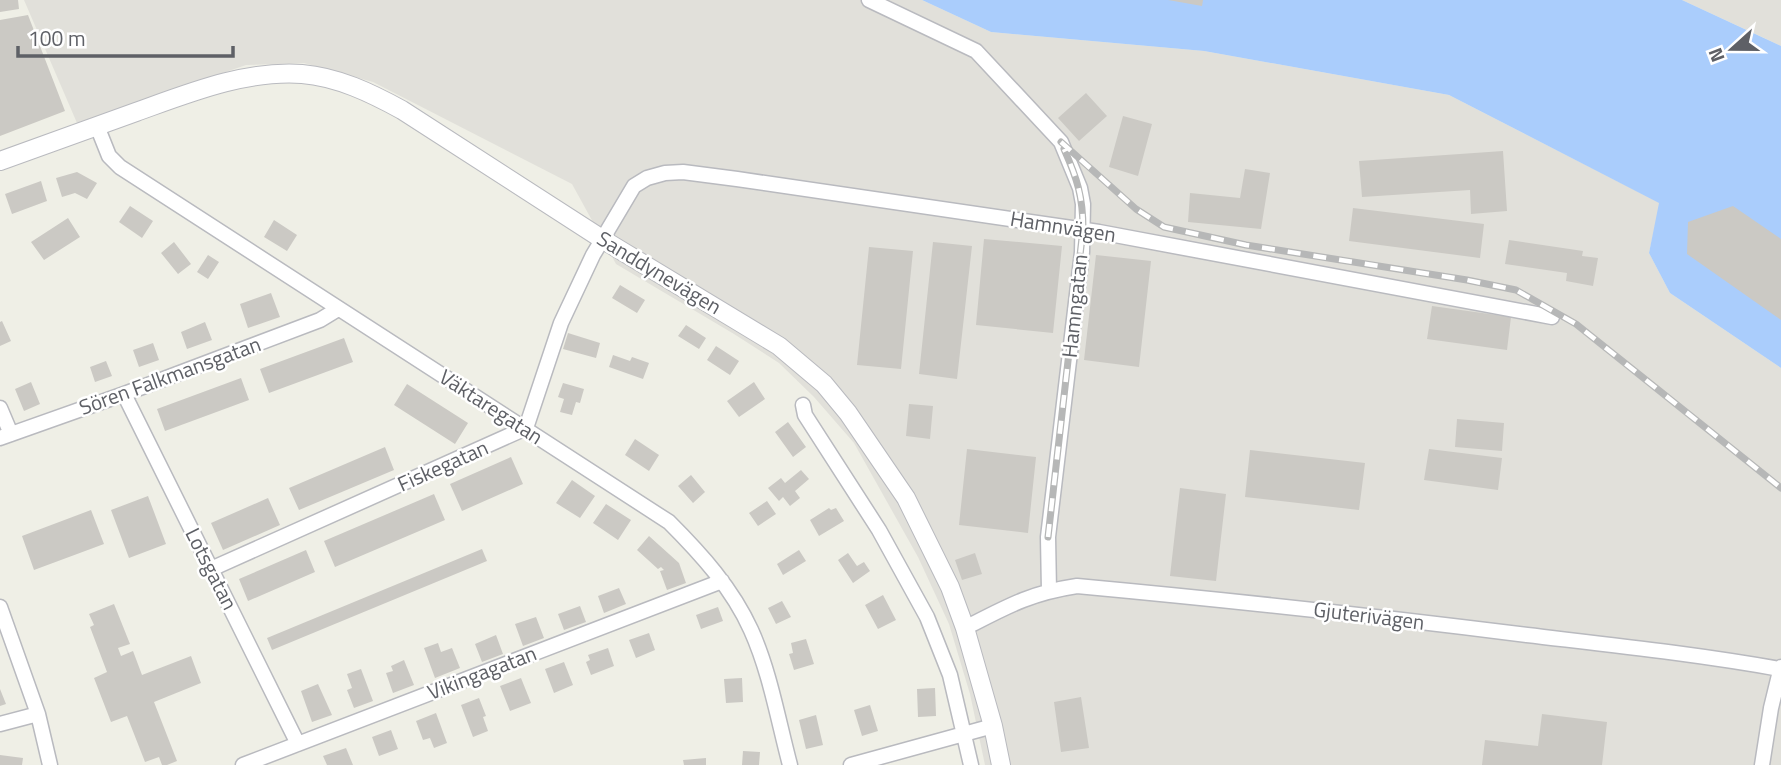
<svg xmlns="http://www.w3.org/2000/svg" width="1781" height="765" font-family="'Titillium Web',sans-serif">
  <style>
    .industrial { fill: #e1e0da }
    .water { fill: #aacdfc }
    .building { fill: #cbc9c4 }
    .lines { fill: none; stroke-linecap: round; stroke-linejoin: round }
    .minor-casing { stroke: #b9babf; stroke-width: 17 }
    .tertiary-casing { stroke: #b9babf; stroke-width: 20 }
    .minor { stroke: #fff; stroke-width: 14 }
    .tertiary { stroke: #fff; stroke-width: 18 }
    .rail-casing { stroke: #b6b7b7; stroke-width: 7 }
    .rail { stroke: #fff; stroke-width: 4.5; stroke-dasharray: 13; stroke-linecap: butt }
    .labels { text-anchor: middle; stroke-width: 5; stroke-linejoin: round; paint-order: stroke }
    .street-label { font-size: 21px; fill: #5e6066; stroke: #fff }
  </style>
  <rect width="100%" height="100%" fill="#efefe6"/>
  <!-- industrial -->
  <path class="industrial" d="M24 0H922L991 32 1204 51 1449 95 1660 203 1649 253 1670 293 1781 368V765H985L970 694 949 624 918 557 854 443 814 397 779 363 734 334 616 264 572 184 373 82 304 63 246 65 77 123Z
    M1682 0H1781V46L1762 37Z"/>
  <!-- water -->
  <path class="water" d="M922 0H1682L1781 46V368L1670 293 1649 253 1659 203 1449 95 1204 51 991 32Z"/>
  <!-- building -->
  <path class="building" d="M0 0H18L19 9 0 12Z
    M1168 0H1203L1202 6Z
    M28 15 65 111 0 136V20Z
    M1086 93 1107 116 1079 141 1058 118Z
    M1123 116 1152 124 1138 176 1109 167Z
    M1503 151 1507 211 1471 214 1470 190 1362 197 1359 161Z
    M1245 169 1270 173 1261 229 1188 222 1190 193 1240 198Z
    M77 172 97 183 87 199 75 193 62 197 56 178Z
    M41 181 47 201 12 214 5 194Z
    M130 206 153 221 142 238 119 222Z
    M1733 206 1781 239V320L1687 254 1688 222Z
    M1353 208 1484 224 1480 258 1349 241Z
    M68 218 80 237 44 260 31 242Z
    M274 220 297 235 287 251 264 237Z
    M984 239 1062 246 1053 333 976 325Z
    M1509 240 1583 251 1582 256 1598 258 1593 286 1566 281 1567 273 1505 264Z
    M174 242 191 264 178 274 161 253Z
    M933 242 972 246 957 379 919 374Z
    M869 247 913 251 901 369 857 365Z
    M208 255 219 262 208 279 197 272Z
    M1096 255 1151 261 1139 367 1084 360Z
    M620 285 645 300 637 313 612 298Z
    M271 293 280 317 248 328 240 304Z
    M1432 306 1511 317 1507 350 1427 339Z
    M2 321 11 341 0 346V322Z
    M205 322 212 340 187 349 181 332Z
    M686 325 706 338 699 349 678 336Z
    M568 333 600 343 596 358 563 349Z
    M344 338 353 362 269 393 260 369Z
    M153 343 159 360 139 367 133 350Z
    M716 346 739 361 730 375 707 360Z
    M613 355 630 361 632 357 649 363 643 379 609 367Z
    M106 361 112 376 95 382 90 367Z
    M241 378 249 400 165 431 157 409Z
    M31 382 40 404 24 411 15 389Z
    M754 382 765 399 739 417 727 401Z
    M563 383 584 389 580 403 576 402 572 415 560 412 564 399 558 397Z
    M407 384 468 423 455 444 394 405Z
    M909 404 933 406 930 439 906 436Z
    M1457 419 1504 423 1502 451 1455 447Z
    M788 422 806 447 793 457 775 432Z
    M635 439 659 455 649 471 625 455Z
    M385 447 394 470 299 510 289 488Z
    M967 449 1036 457 1028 533 959 525Z
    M1429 449 1502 458 1498 490 1424 480Z
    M1250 450 1365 463 1359 510 1245 497Z
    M511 457 523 484 462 511 450 484Z
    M801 470 809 479 795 491 800 498 790 506 783 497 779 501 768 488 781 478 785 483Z
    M691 475 705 492 693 503 678 486Z
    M572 480 595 496 580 518 556 503Z
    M1180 488 1226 494 1216 581 1170 576Z
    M434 494 445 520 335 567 324 541Z
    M148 496 166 544 129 558 111 510Z
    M268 498 280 525 223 550 211 523Z
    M767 501 776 514 758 526 749 513Z
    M606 504 631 520 618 540 593 523Z
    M829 508 831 510 836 508 844 521 819 536 810 520Z
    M91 510 104 544 34 570 22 536Z
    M649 536 679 563 686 583 667 590 660 571 664 570 661 567 658 569 637 550Z
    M482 549 487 561 272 650 267 638Z
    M306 550 315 572 248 601 239 579Z
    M799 550 806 561 783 575 777 564Z
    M848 553 857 566 864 562 870 571 853 583 838 560Z
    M975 553 982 574 962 580 955 560Z
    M619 588 626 604 604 613 598 596Z
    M883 595 896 620 878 629 865 605Z
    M782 601 791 617 776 624 768 608Z
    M114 604 130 644 118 648 121 656 133 651 142 675 191 656 201 683 154 702 177 761 167 765H162L159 757 145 762 127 716 111 722 94 678 107 672 90 627 94 625 89 614Z
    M580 606 586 622 564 630 558 614Z
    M718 607 723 621 701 629 696 615Z
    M536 617 544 638 523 646 515 624Z
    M649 633 655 650 636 658 629 640Z
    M496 635 503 654 482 662 475 644Z
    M806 639 814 664 794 670 789 654 793 653 791 643Z
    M438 643 441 652 452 648 460 668 435 678 424 648Z
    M608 648 614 666 591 675 586 662 590 660 588 655Z
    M404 660 414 685 393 693 386 673 393 671 391 666Z
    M564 662 573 685 554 693 545 669Z
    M361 669 373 701 354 708 347 690 352 688 347 674Z
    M521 678 531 703 510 711 500 686Z
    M742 678 743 702 726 703 724 679Z
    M318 684 332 715 312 722 301 691Z
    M935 688 936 716 918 717 917 689Z
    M0 689 6 704 0 706Z
    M1081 697 1089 748 1061 752 1054 702Z
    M479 698 486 716 483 717 488 731 473 737 461 705Z
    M870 705 878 731 862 736 854 710Z
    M436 713 447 743 434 748 430 738 423 740 416 721Z
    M1542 714 1607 722 1602 765H1482L1485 740 1538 746Z
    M816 715 823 745 806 749 799 720Z
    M391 730 398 749 379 756 372 737Z
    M346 748 353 765H327L323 756Z
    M743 751 760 752 759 765H742Z
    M0 755 23 758 22 765H0Z
    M706 758V765H684L683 760Z"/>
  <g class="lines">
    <!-- minor casing -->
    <g class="minor-casing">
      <path id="minor" d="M869 0 976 51 1061 142 1080 188 1083 204 1082 252 1048 537 1049 591
        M97 126 109 156 120 167 669 522C701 554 732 588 751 630 770 672 778 720 790 765
        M124 394 298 744
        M803 405 805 415 879 530 927 617 950 675 971 765
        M0 408 11 434
        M0 438 124 394 320 320 338 309
        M211 569 526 428 561 323 593 255 634 186 647 178 665 173 683 172 737 179 1099 232 1552 317
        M0 607 38 714 50 765
        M965 628C1006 607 1030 593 1077 586 1227 600 1377 616 1527 635 1611 645 1696 654 1780 669
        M0 724 38 714
        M243 765 722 581
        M851 765 993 726
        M1762 765 1771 708 1781 667"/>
    </g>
    <!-- tertiary casing -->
    <g class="tertiary-casing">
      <path id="tertiary" d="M0 161C45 145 91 128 136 112 189 93 245 70 302 74 338 77 371 93 402 110L602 239 779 346 824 384 848 413 906 498 950 587 965 628 993 726 1001 765"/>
    </g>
    <!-- minor -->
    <use href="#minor" class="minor"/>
    <!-- tertiary -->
    <use href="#tertiary" class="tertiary"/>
    <!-- rail casing -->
    <g class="rail-casing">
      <path id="rail" d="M1061 142 1136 209 1164 227 1246 245 1467 280 1516 290 1576 324 1781 488
        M1048 537 1083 229C1083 197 1077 178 1064 149"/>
    </g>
    <!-- rail -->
    <use href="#rail" class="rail"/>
  </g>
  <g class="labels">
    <!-- street labels -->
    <g class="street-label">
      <text transform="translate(1063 227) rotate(9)" y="7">Hamnvägen</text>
      <text transform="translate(659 273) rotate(31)" y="7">Sanddynevägen</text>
      <text transform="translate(1075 306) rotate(-84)" y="7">Hamngatan</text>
      <text transform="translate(170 376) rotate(-20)" y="7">Sören Falkmansgatan</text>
      <text transform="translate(491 407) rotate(33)" y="7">Väktaregatan</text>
      <text transform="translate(443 466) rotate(-24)" y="7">Fiskegatan</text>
      <text transform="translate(211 569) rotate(63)" y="7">Lotsgatan</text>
      <text transform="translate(1369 616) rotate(7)" y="7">Gjuterivägen</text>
      <text transform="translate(482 673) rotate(-21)" y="7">Vikingagatan</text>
    </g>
  </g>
  <!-- north arrow -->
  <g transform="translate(1732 49) rotate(249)" stroke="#ffffff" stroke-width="5" paint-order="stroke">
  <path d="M0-5L12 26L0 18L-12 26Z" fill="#5e6066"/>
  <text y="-10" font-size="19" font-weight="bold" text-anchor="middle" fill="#5e6066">N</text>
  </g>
  <!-- scale -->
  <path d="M18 46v10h215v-10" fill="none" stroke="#5e6066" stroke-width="3.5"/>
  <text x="28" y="46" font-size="21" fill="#5e6066" stroke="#ffffff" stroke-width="5" paint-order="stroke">100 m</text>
</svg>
